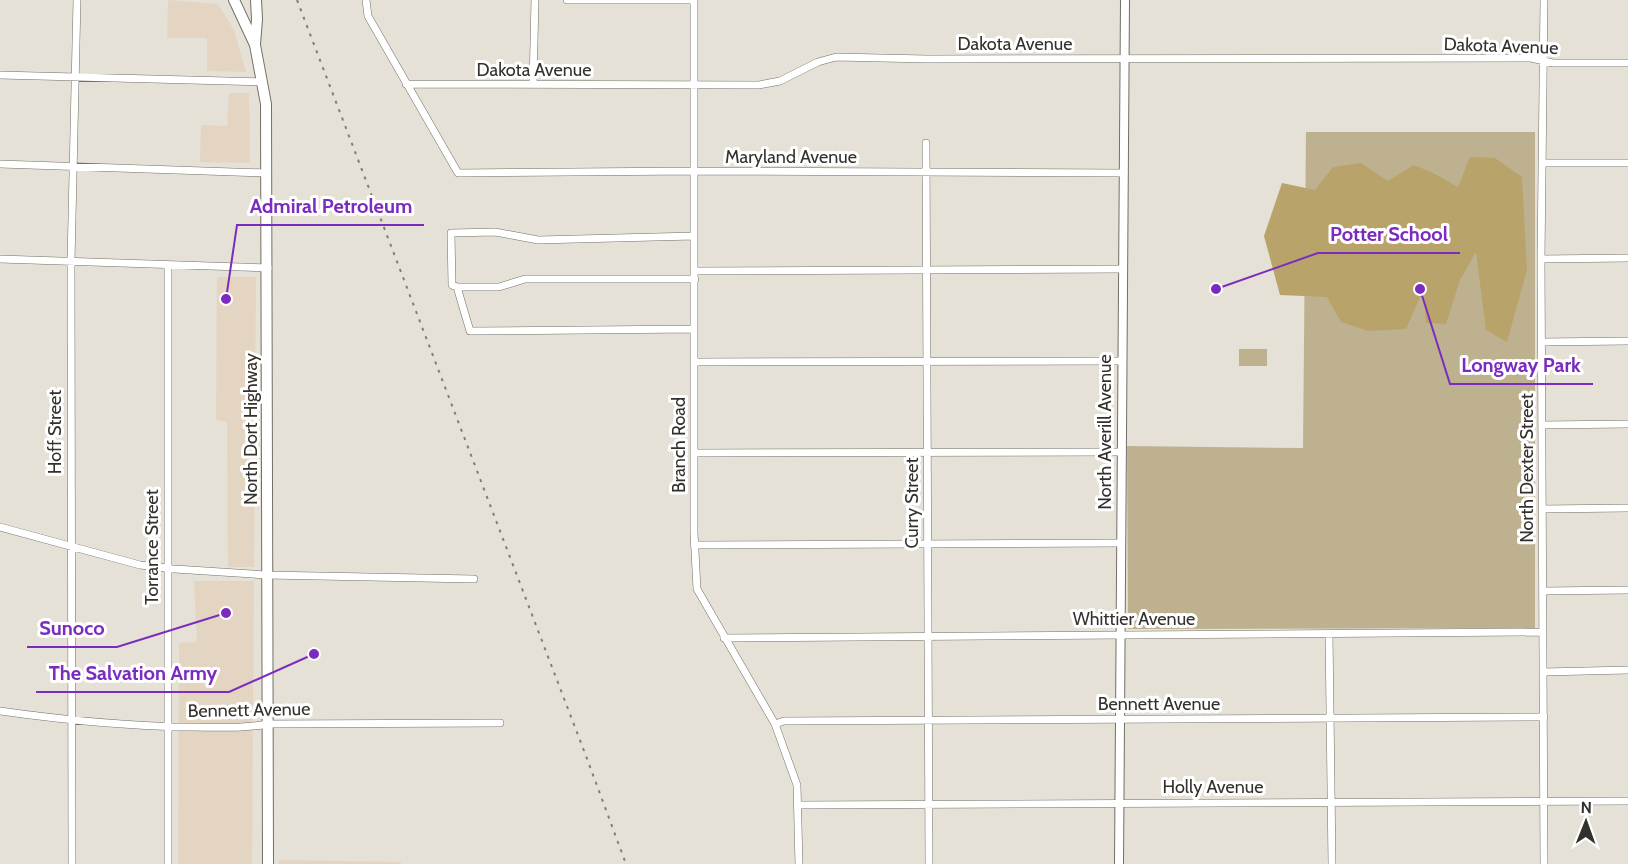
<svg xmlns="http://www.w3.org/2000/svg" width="1628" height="864" font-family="Cabin,sans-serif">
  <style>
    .commercial { fill: #e4d5c2 }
    .green { fill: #beb190 }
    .forest { fill: #b8a36b }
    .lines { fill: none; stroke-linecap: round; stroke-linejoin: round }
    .minor-casing { stroke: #736f66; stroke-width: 8 }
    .tertiary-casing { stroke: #736f66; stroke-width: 10 }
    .primary-casing { stroke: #736f66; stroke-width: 12 }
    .minor { stroke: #fff; stroke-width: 7 }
    .tertiary { stroke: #fff; stroke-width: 8 }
    .primary { stroke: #fff; stroke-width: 10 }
    .rail { stroke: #817e77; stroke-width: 2; stroke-dasharray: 3 6; stroke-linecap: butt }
    .labels { text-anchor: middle; stroke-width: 6; stroke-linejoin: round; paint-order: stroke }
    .street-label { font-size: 18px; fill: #33312d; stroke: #fff }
    .leader { fill: none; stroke: #7b2cbf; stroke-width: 2 }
    .callout-dot { fill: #7b2cbf; stroke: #fff; stroke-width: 2 }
    .callout-label { font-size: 20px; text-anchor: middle; font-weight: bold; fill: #7b2cbf; stroke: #fff; stroke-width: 6; stroke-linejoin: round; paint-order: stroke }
  </style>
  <rect width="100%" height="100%" fill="#e5e1d6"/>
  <!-- commercial -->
  <path class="commercial" d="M168 0 218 4 234 30 246 72 207 71V38H167Z
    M229 93H249L250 163 200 162 201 125 227 126Z
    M217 277H256L254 567H228L227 422 216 420Z
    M194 581H254L252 864H178L179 643 197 642Z
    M279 860 401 862V864H279Z"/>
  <!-- green -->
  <path class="green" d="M1306 132H1535V628L1128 629 1127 446 1303 448Z
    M1239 349H1267V366H1239Z"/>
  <!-- forest -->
  <path class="forest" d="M1470 157 1495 158 1522 177 1527 270 1507 342 1486 330 1476 252 1460 280 1446 324 1426 323 1424 288 1406 329 1368 331 1341 322 1327 297 1280 295 1264 236 1282 183 1315 190 1333 167 1361 163 1388 181 1414 165 1433 173 1458 187Z"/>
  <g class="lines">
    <!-- minor casing -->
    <g class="minor-casing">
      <path id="minor" d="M366 0 368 16 458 173 695 171 1124 173
        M567 0H694
        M694 0V532L697 589 775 724 797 785 799 864
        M0 75 262 82
        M406 84 759 85 780 81 818 62 836 57 927 59 1531 58 1553 63H1628
        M533 85 535 0
        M926 143 929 864
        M1543 163H1628
        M0 164 267 173
        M694 236 538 240 495 232 451 233 452 285 457 287H499L525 279H695
        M0 259 268 268
        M1541 259 1628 258
        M695 271 1123 269
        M457 287 470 331 694 329
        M1542 342 1628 341
        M694 362 1122 361
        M1542 425 1628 424
        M695 453 1122 452
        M1542 509 1628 508
        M0 527 140 565 175 569 266 575 474 579
        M694 545 1121 543
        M1543 591 1628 590
        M1329 634 1332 864
        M724 638 1543 632
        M1544 672 1628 670
        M0 711C63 720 126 726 189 727 216 727 242 729 268 724L500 723
        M775 724 784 721 1544 717
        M799 805 1628 801
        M72 864 71 262 77 0
        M168 864V265
        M1544 864 1541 259 1544 0"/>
    </g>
    <!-- tertiary casing -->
    <g class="tertiary-casing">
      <path id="tertiary" d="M1119 864 1125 0"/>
    </g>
    <!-- primary casing -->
    <g class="primary-casing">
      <path id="primary" d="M234 0 255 45 266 104 268 864
        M255 44 257 19 256 0"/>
    </g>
    <!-- minor -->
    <use href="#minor" class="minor"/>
    <!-- tertiary -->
    <use href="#tertiary" class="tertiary"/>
    <!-- primary -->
    <use href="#primary" class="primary"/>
    <!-- rail -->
    <path class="rail" d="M297 0 586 756 626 864"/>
  </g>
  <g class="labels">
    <!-- street labels -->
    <g class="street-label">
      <text x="1015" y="50">Dakota Avenue</text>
      <text transform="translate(1501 46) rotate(2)" y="6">Dakota Avenue</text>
      <text x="534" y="76">Dakota Avenue</text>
      <text x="791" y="163">Maryland Avenue</text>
      <text transform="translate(251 429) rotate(-90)" y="6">North Dort Highway</text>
      <text transform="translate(55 432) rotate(-90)" y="6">Hoff Street</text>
      <text transform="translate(1105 432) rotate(-90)" y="6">North Averill Avenue</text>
      <text transform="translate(679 445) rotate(-90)" y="6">Branch Road</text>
      <text transform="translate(1527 468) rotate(-90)" y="6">North Dexter Street</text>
      <text transform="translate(912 503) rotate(-90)" y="6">Curry Street</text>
      <text transform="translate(152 547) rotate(-90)" y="6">Torrance Street</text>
      <text x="1134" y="625">Whittier Avenue</text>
      <text x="1159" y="710">Bennett Avenue</text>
      <text transform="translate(249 710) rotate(-1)" y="6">Bennett Avenue</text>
      <text x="1213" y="793">Holly Avenue</text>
    </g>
  </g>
  <!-- callouts -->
  <path class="leader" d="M226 299L237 225H424M1216 289L1318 253H1460M1420 289L1450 384H1593M226 613L117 647H27M314 654L229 692H36"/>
  <g class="callout-dot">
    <circle cx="226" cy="299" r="6"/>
    <circle cx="1216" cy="289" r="6"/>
    <circle cx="1420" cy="289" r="6"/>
    <circle cx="226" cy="613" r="6"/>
    <circle cx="314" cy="654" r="6"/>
  </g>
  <g class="callout-label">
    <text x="331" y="213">Admiral Petroleum</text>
    <text x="1389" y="241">Potter School</text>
    <text x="1521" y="372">Longway Park</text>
    <text x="72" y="635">Sunoco</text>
    <text x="133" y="680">The Salvation Army</text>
  </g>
  <!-- north arrow -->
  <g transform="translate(1586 822) rotate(1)" stroke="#ffffff" stroke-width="4.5" paint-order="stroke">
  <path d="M0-4.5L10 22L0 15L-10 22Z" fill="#33312d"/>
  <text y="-9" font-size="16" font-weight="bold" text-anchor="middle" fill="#33312d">N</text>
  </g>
</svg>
